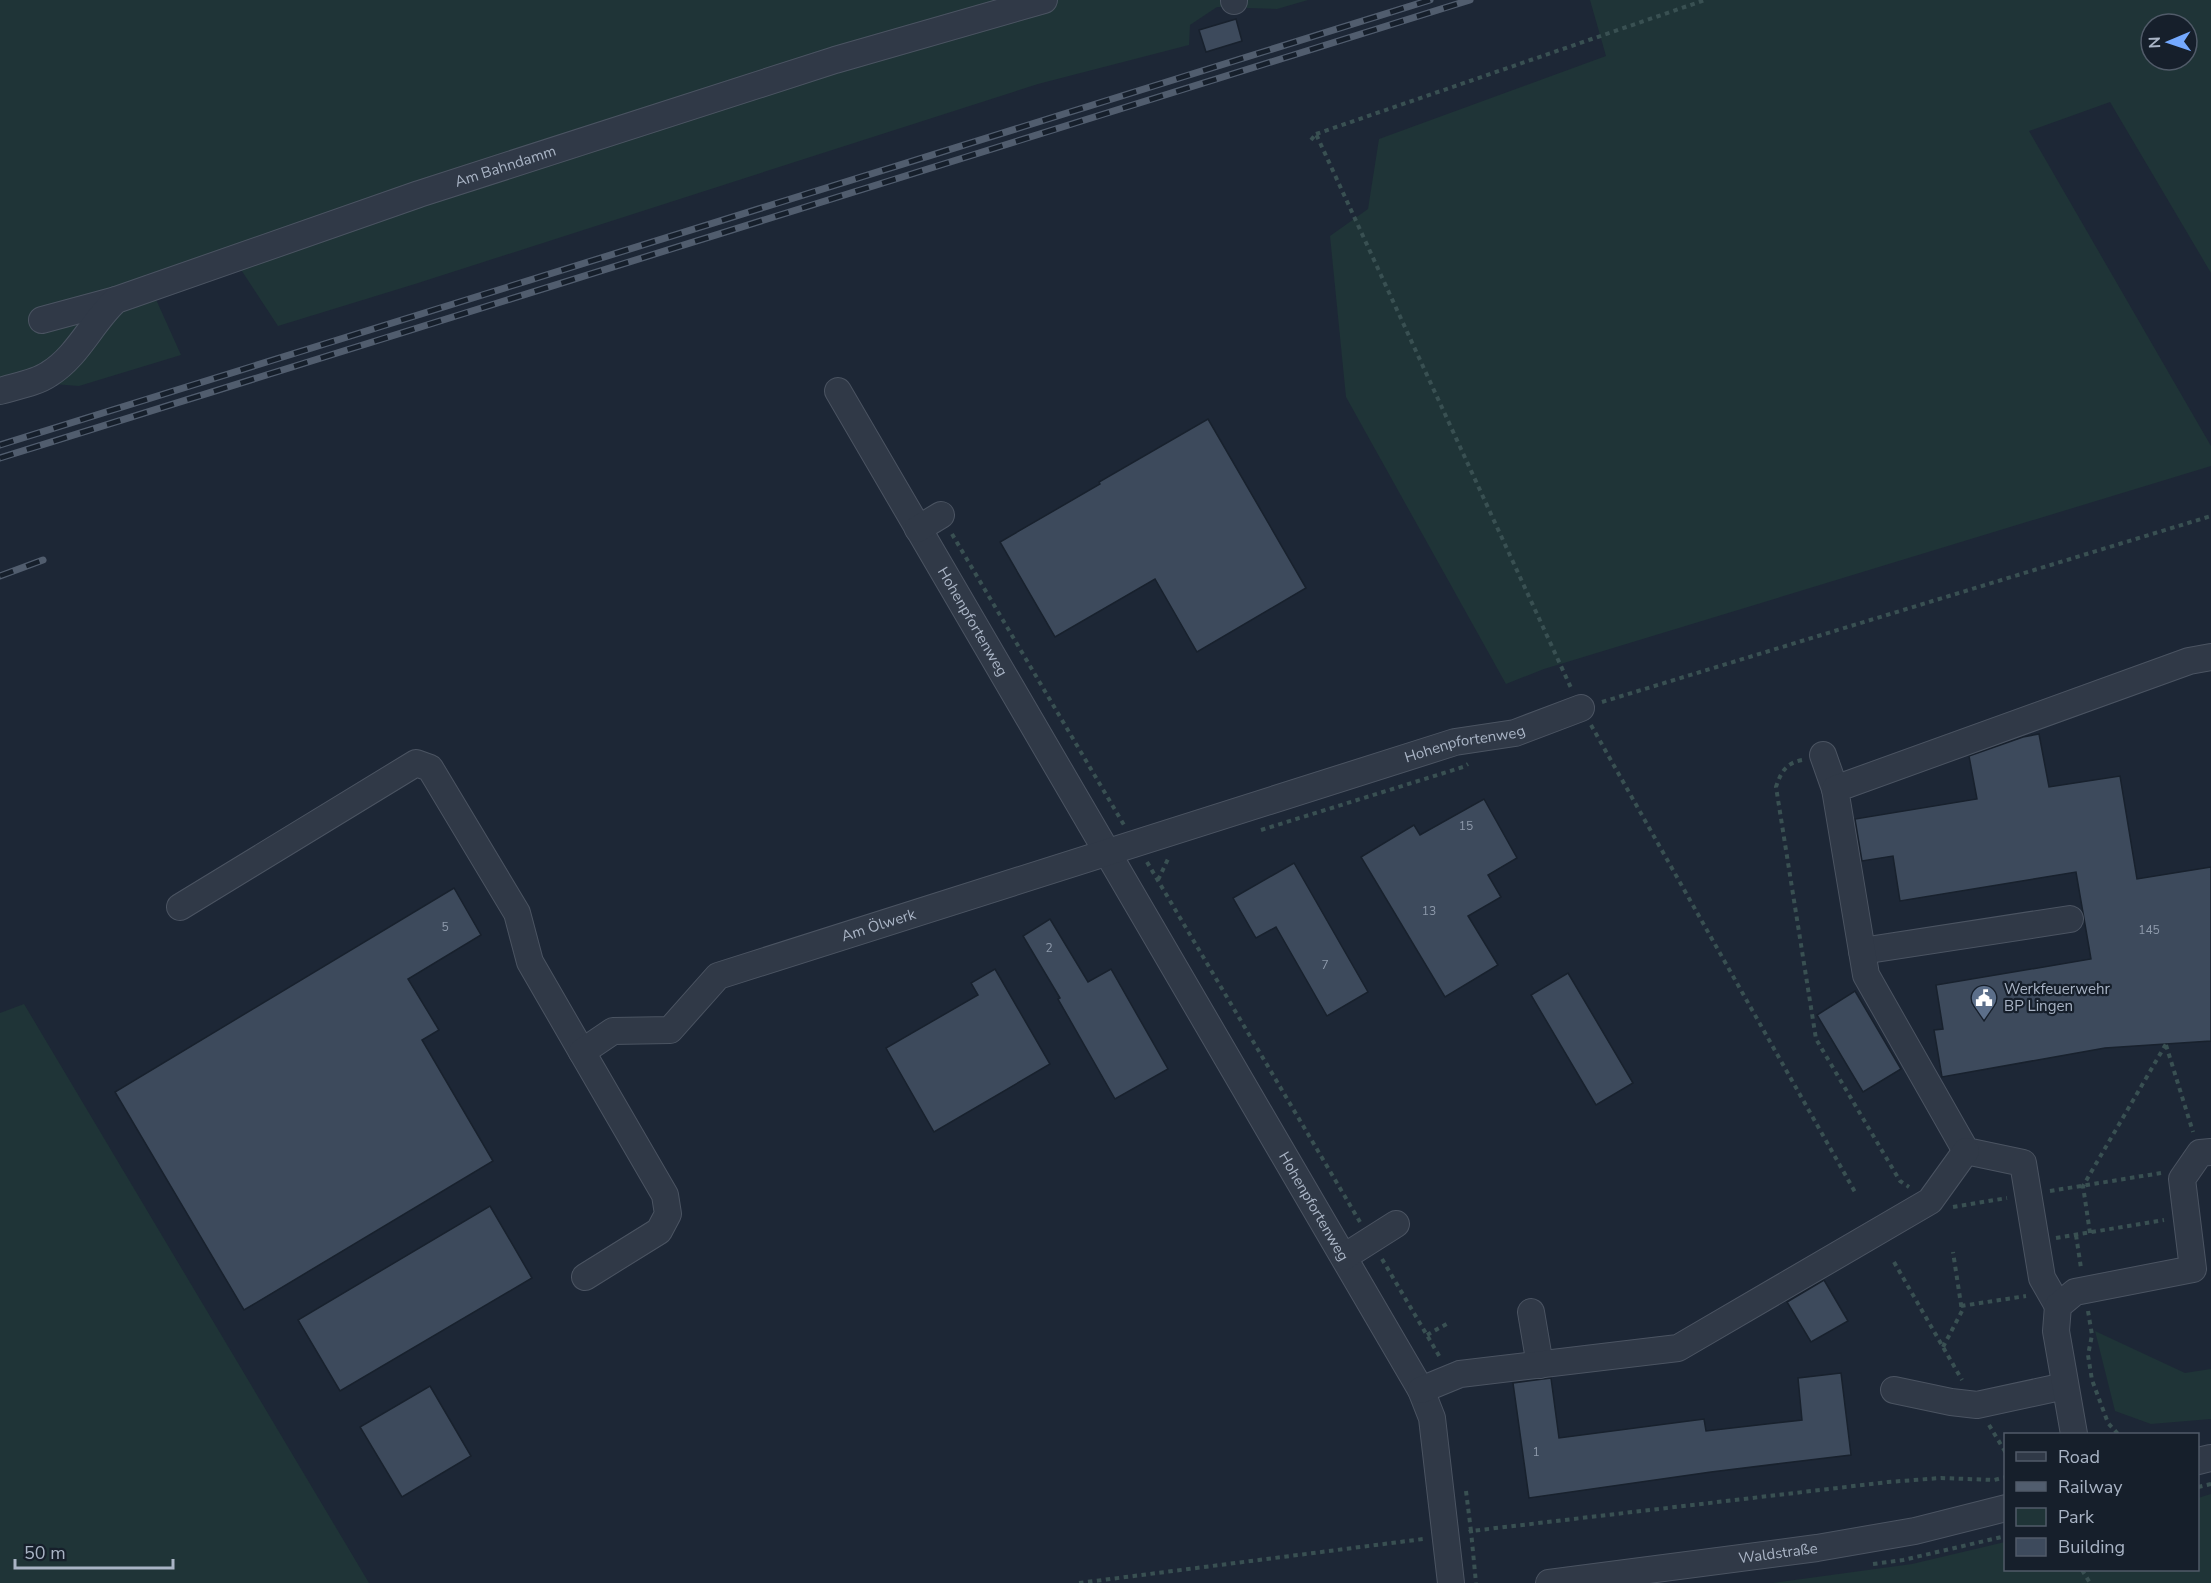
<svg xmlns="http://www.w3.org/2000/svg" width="2211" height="1583" font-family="'Nunito Sans',sans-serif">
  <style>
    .green { fill: #1f3437; fill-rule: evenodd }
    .building { fill: #3d4a5c; stroke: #18212d; stroke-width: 1.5 }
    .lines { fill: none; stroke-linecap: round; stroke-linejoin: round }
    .minor-casing { stroke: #4b5462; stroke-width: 28 }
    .path { stroke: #395052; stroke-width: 4; stroke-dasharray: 4.5 4.5; stroke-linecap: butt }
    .minor { stroke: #303947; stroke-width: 26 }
    .rail-casing { stroke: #515d6e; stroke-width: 7 }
    .rail { stroke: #161f2b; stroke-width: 4.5; stroke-dasharray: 14; stroke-linecap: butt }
    .labels { text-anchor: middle; stroke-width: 4.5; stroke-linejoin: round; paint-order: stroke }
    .number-label { font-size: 12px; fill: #8e9aab }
    .street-label { font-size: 15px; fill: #a9b4c5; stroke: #161f2b }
    .poi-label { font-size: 15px; fill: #a9b4c5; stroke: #161f2b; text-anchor: start }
  </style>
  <rect width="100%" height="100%" fill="#1d2736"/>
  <!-- green -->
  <path class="green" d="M0 0H1308L1277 9 1217 7 1190 25 1189 45 1038 84 415 284 278 326 228 250 145 275 181 355 79 386 0 380Z
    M1590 0H2211V273L2110 102 2029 131 2211 446V466L1544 669 1506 684 1346 397 1330 236 1368 209 1379 139 1606 56ZM2151 24H2187V60H2151Z
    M24 1004 369 1583H0V1013Z
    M2095 1331 2185 1373 2211 1369V1419L2151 1424 2115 1411Z
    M2211 1494V1583H1772L1912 1564 2005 1542 2006 1570H2198V1498Z"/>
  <!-- building -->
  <path class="building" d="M1236 19 1242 41 1206 52 1199 30Z
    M1208 419 1306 588 1197 652 1155 579 1055 637 1000 542 1100 484 1099 482Z
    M2039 734 2049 787 2120 776 2137 879 2211 867V1041L2105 1048 1942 1077 1934 1030 1943 1029 1936 985 2091 959 2076 872 1900 901 1893 856 1862 861 1855 819 1977 799 1969 756 2023 737Z
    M1484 799 1517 858 1488 875 1501 897 1468 916 1498 965 1445 997 1361 857 1414 825 1420 835Z
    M1294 863 1368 992 1327 1016 1276 927 1256 938 1233 898Z
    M454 888 481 935 408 979 439 1030 422 1040 493 1161 244 1310 115 1092Z
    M1050 919 1088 982 1111 969 1168 1069 1115 1099 1058 999 1060 998 1023 936Z
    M995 969 1050 1064 934 1132 886 1048 978 995 971 983Z
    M1568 973 1633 1083 1596 1105 1531 995Z
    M1855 991 1901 1069 1863 1092 1817 1015Z
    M490 1206 532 1278 340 1391 298 1320Z
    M1824 1280 1848 1321 1811 1342 1787 1302Z
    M1841 1373 1851 1455 1711 1472 1529 1498 1513 1383 1551 1378 1559 1438 1704 1419 1706 1431 1802 1420 1798 1378Z
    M430 1386 471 1456 402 1497 360 1427Z"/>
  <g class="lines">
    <!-- minor casing -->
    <g class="minor-casing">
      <g id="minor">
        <path d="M1234 1V0"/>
        <path d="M42 320 116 300"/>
        <path id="s1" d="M0 391C16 386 36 383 49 374 78 356 92 322 116 300L419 194 835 60 1044 0"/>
        <path id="s2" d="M838 391 1421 1390 1432 1418 1451 1583"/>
        <path d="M918 529 941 515"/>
        <path d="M1823 755 1835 789"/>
        <path d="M180 907 416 763 430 768 517 913 530 962 582 1052"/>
        <path d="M1862 951 2070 919"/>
        <path d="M1344 1257 1396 1224"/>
        <path id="s3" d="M585 1277 659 1231 668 1214 665 1195 582 1052 613 1031 670 1030 718 976 1455 742 1515 733 1581 708"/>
        <path d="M2058 1306 2042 1278 2023 1163 1966 1151 1866 975 1835 789 2189 661 2211 657"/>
        <path d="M1531 1312 1540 1365"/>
        <path d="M1421 1390 1460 1374 1678 1348 1930 1201 1966 1151"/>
        <path d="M1894 1390 1951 1402 1977 1405 2065 1386"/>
        <path d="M2074 1434 2056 1331 2058 1306 2075 1292 2193 1269 2182 1179 2200 1153 2211 1152"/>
        <path d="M2198 1461 2211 1458"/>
        <path id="s4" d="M1549 1583 1817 1548 1915 1531 2006 1508"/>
      </g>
    </g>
    <!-- path -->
    <path class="path" d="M1316 134 1705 0
      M1311 140 1316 134 1572 690
      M952 534 1124 825
      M1602 702 2211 516
      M1591 725 1855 1192
      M1802 760C1786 763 1781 772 1776 787L1816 1039 1900 1181 1909 1187
      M1261 830 1463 767 1468 764
      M1147 862 1360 1222
      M1158 880 1168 859 1171 858
      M2166 1045 2193 1132
      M2050 1191 2161 1173
      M1953 1207 2007 1198
      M2090 1233 2083 1186 2166 1044
      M2076 1235 2081 1268
      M2056 1238 2164 1220
      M1382 1259 1441 1359
      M1894 1262 1962 1380
      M1961 1306 2026 1296
      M2088 1311 2092 1335 2088 1355 2092 1380 2108 1423 2118 1434
      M1427 1335 1450 1322
      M1943 1347 1962 1311 1953 1252
      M1989 1425 2006 1453
      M2198 1487 2211 1484
      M1466 1491 1471 1531 1888 1482 1941 1478 1994 1480 2006 1477
      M1469 1532 1471 1531 1476 1583
      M1873 1564 1903 1560 2006 1536
      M2082 1570 2090 1583
      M1079 1583 1423 1539"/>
    <!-- minor -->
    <use href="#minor" class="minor"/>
    <!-- rail casing -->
    <g class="rail-casing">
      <path id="rail" d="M0 445 1430 0
        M0 458 1470 0
        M0 576 43 560"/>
    </g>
    <!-- rail -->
    <use href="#rail" class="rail"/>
  </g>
  <!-- icons -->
  <defs>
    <g id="civic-pin" transform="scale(1.35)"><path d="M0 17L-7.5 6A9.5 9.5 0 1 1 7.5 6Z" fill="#5c6f8a" stroke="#161f2b"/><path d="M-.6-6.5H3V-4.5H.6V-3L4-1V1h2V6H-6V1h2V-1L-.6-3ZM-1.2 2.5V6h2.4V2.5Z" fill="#fff"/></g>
  </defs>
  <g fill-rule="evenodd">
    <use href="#civic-pin" x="1984" y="998"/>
  </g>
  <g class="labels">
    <!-- number labels -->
    <g class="number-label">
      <text x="1466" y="830">15</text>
      <text x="1429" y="915">13</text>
      <text x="445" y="931">5</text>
      <text x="2149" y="934">145</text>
      <text x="1049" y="952">2</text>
      <text x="1325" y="969">7</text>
      <text x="1536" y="1456">1</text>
    </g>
    <!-- street labels -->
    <g class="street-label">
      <text dy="5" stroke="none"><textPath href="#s1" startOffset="564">Am Bahndamm</textPath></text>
      <text dy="5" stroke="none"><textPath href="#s2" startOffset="267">Hohenpfortenweg</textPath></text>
      <text dy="5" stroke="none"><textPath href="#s3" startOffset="1240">Hohenpfortenweg</textPath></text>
      <text dy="5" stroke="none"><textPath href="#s3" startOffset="626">Am Ölwerk</textPath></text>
      <text dy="5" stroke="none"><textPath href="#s2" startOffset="944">Hohenpfortenweg</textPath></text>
      <text dy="5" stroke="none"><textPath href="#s4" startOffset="231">Waldstraße</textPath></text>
    </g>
    <!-- poi labels -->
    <g class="poi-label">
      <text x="2004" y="994">Werkfeuerwehr<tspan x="2004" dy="17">BP Lingen</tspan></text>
    </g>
  </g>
  <!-- legend -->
  <rect x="2004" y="1433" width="195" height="138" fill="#161f2b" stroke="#515b69" stroke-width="1.5"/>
  <rect x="2016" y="1452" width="30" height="9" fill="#303947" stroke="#515b69" stroke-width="1.5"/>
  <text x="2058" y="1463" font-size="18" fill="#a9b4c5">Road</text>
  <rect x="2016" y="1482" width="30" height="9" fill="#515d6e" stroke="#515b69" stroke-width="1.5"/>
  <text x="2058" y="1493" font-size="18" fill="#a9b4c5">Railway</text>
  <rect x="2016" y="1508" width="30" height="18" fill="#1f3437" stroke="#515b69" stroke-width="1.5"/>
  <text x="2058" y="1523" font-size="18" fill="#a9b4c5">Park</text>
  <rect x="2016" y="1538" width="30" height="18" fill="#3d4a5c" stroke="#515b69" stroke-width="1.5"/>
  <text x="2058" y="1553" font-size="18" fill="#a9b4c5">Building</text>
  <!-- north arrow -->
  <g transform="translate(2169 42) rotate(268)"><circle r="28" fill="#161f2b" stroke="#515b69" stroke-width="1.5"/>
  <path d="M0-4.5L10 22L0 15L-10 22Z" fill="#74a9ff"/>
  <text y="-9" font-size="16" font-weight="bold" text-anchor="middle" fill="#a9b4c5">N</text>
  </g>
  <!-- scale -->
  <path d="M15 1559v9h158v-9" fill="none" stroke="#a9b4c5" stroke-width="3"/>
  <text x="24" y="1559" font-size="18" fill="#a9b4c5" stroke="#161f2b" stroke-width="4.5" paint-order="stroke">50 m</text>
</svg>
